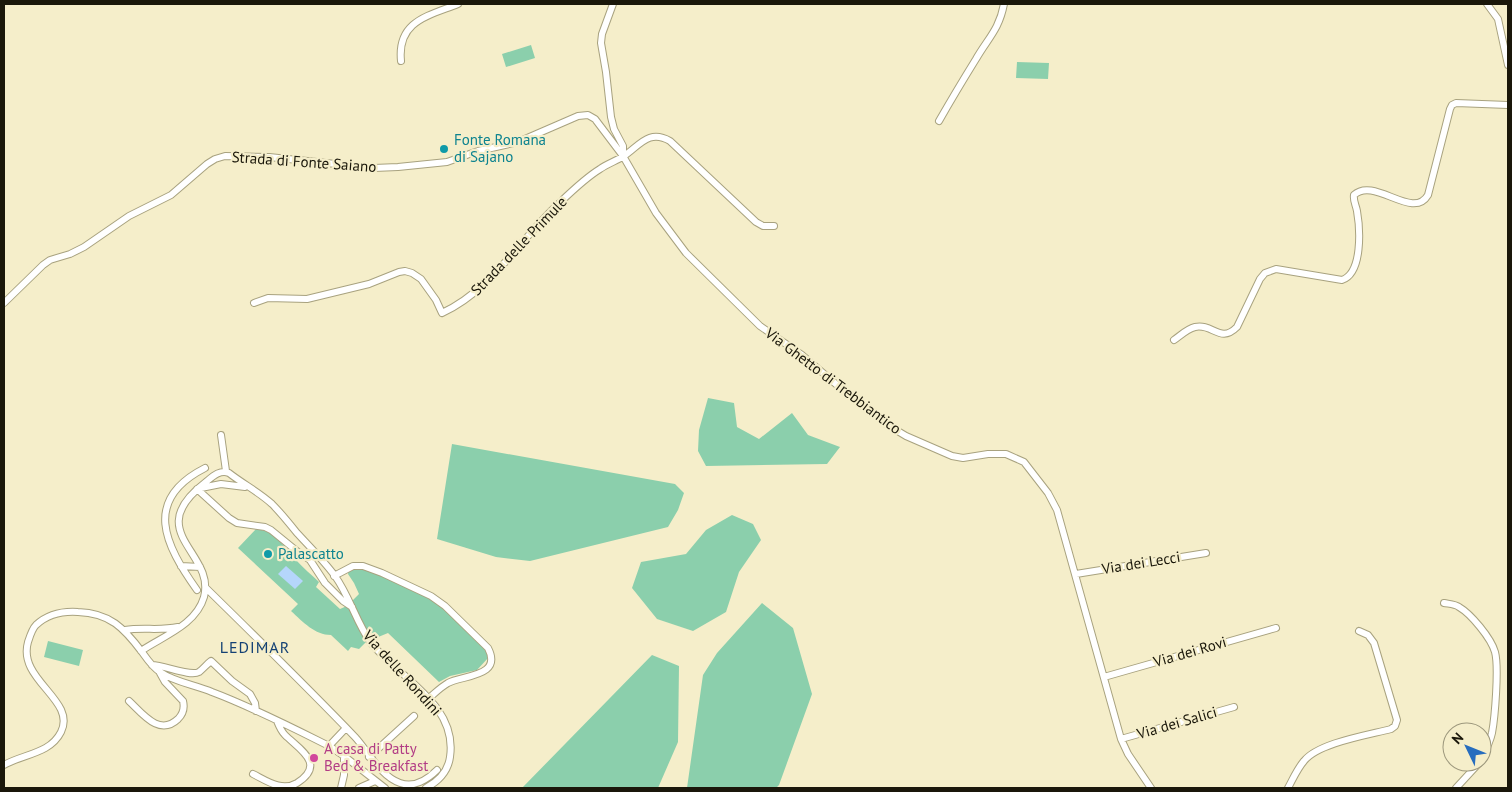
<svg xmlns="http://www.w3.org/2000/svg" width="1512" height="792" font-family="'PT Sans',sans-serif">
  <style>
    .green { fill: #8bcfac }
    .water { fill: #b5d6fb }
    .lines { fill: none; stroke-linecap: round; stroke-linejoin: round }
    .street-casing { stroke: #a8a27f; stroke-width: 8 }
    .street { stroke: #fff; stroke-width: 6 }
    .culture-dot { fill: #0f9aa8; stroke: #f5eeca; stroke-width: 2 }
    .hotel-dot { fill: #d1479c; stroke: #f5eeca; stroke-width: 2 }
    .labels { text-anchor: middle; stroke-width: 4.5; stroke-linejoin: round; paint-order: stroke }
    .culture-label { font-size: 15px; fill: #0d838f; stroke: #f5eeca; text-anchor: start }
    .street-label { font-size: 15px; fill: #1a170a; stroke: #f5eeca }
    .hotel-label { font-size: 15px; fill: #b23c85; stroke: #f5eeca; text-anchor: start }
    .neighbourhood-label { font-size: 16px; letter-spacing: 1px; fill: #144174; stroke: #f5eeca }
  </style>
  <rect width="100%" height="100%" fill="#f5eeca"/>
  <!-- green -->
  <path class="green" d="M531 45 535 58 506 67 502 54Z
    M1017 62 1049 63 1048 79 1016 78Z
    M708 398 734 403 737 427 759 439 792 413 808 435 840 447 827 464 706 466 698 451 699 430Z
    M452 444 675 484 684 493 678 510 668 527 530 561 496 557 437 539Z
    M732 515 753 524 761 540 739 572 726 612 693 631 657 619 632 588 641 562 686 554 706 530Z
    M256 529C275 530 285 548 296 560 303 568 312 575 319 582L316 587 340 609 347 606 359 594 354 583 348 574 349 569 361 568 378 573 434 600 486 650 488 658 477 670 450 676 439 682 388 633 366 642 359 649 351 647 348 651 331 635C315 635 303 622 291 611L298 604 238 548Z
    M762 603 793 628 812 694 779 785 776 788H687L703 675 717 653Z
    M48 641 83 650 79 666 44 657Z
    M652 655 679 666 678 742 658 788H522Z"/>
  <!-- water -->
  <path class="water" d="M286 566 303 581 295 589 278 574Z"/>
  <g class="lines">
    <!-- street casing -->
    <g class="street-casing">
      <path id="street" d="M613 4 602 34 601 43 606 72 611 117 614 129 623 146V156
        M1487 4 1498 19 1508 65
        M401 61C397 21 428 16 458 4
        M939 121C951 100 963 80 976 59 988 38 999 30 1004 4
        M4 303 43 265 50 260 70 254 84 247 129 216 171 195 207 164 215 159 225 156 269 157 374 168 398 167 447 162 478 151 518 142 578 116 588 115 595 119 623 156 656 213 686 253 760 326 802 355 851 397 886 424 906 436 952 456 963 458 988 454H1006L1024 462 1048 493 1057 510 1121 739 1128 754 1151 788
        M254 303 268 298 307 299 369 284 399 272 405 271 412 273 421 279 436 300 442 313C488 292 516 246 551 211 566 197 582 180 600 169 607 164 616 161 624 156 640 145 649 129 670 141L756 222 763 226H774
        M1174 340C1181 335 1187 329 1195 327 1213 323 1220 344 1237 327L1260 279 1265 273 1276 269 1342 280C1363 273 1360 228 1357 211 1356 205 1353 201 1354 195 1374 176 1413 221 1428 195L1450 109 1452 105 1456 103 1508 105
        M221 435 226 471
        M201 488 221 484 245 487
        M197 489 229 518 237 523 265 527 271 530 298 552 310 560 325 583 343 601 352 607
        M181 566 200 567
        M1076 574 1206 553
        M334 576 353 566H363L382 573 431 596 445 606 488 648C503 677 463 675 448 683 441 687 435 693 429 698
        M206 588C256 637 306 686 355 737 368 751 380 776 400 783 414 788 428 779 437 770
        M197 590C165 545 142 500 205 468
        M1444 603C1449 604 1455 604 1459 607 1471 614 1491 638 1495 652 1499 667 1495 717 1492 733 1490 742 1486 750 1482 758
        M125 630C143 627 160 631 178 627
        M141 651C163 636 196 625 204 597 216 552 140 532 206 482 212 477 220 469 229 473 243 484 259 492 272 504 281 513 289 523 297 533 310 547 324 561 335 576 350 597 356 622 371 643 399 678 458 704 450 757 448 772 439 781 426 788
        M152 665C164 665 190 677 199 672 203 669 207 664 211 661L232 681 250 694 255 703 256 711
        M1104 677 1276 628
        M129 701C142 713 159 737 178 719 183 714 185 709 183 701L165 682 160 673
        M1121 739 1234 707
        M329 746 346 728
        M369 757 414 716
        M4 765C23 754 50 754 61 732 77 700 17 680 28 642 30 636 32 629 36 625 48 614 63 611 78 612 110 613 124 628 142 652 147 659 152 667 160 672 174 682 196 685 212 692 252 707 291 727 329 746L344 756 385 788
        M253 774C267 781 282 792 297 783 327 764 299 749 285 735 281 731 279 726 277 721
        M341 788 344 775V756
        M359 788 375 781
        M1288 788C1293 779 1297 769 1304 761 1318 743 1368 735 1391 729L1395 726 1397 720 1374 643 1368 635 1359 631
        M1456 788 1480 762"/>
    </g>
    <!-- street -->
    <use href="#street" class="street"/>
  </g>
  <!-- markers -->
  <g class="culture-dot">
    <circle cx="444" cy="149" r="5"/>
    <circle cx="268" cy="554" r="5"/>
  </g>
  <circle class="hotel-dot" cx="314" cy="758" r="5"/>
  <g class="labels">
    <!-- culture labels -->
    <g class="culture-label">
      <text x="454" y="145">Fonte Romana<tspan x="454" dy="17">di Sajano</tspan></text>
      <text x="278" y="559">Palascatto</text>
    </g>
    <!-- street labels -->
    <g class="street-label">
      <text transform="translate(304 162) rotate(4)" y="5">Strada di Fonte Saiano</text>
      <text transform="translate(519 246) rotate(-46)" y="5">Strada delle Primule</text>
      <text transform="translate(833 381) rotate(37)" y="5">Via Ghetto di Trebbiantico</text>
      <text transform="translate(1141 563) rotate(-9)" y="5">Via dei Lecci</text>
      <text transform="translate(1190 652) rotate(-16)" y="5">Via dei Rovi</text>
      <text transform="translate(402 673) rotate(48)" y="5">Via delle Rondini</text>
      <text transform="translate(1177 723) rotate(-16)" y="5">Via dei Salici</text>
    </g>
    <!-- hotel labels -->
    <g class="hotel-label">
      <text x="324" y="754">A casa di Patty<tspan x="324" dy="17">Bed &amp; Breakfast</tspan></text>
    </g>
    <!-- neighbourhood labels -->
    <g class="neighbourhood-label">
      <text x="255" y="653">LEDIMAR</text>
    </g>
  </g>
  <!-- border -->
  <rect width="1512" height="792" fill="none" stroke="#1a170a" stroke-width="10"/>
  <!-- north arrow -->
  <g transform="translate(1467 747) rotate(313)"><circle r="24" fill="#f5eeca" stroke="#9d987d"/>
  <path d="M0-4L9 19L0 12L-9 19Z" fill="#276dbe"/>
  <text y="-8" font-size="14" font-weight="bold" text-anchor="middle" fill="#1a170a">N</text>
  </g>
</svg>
